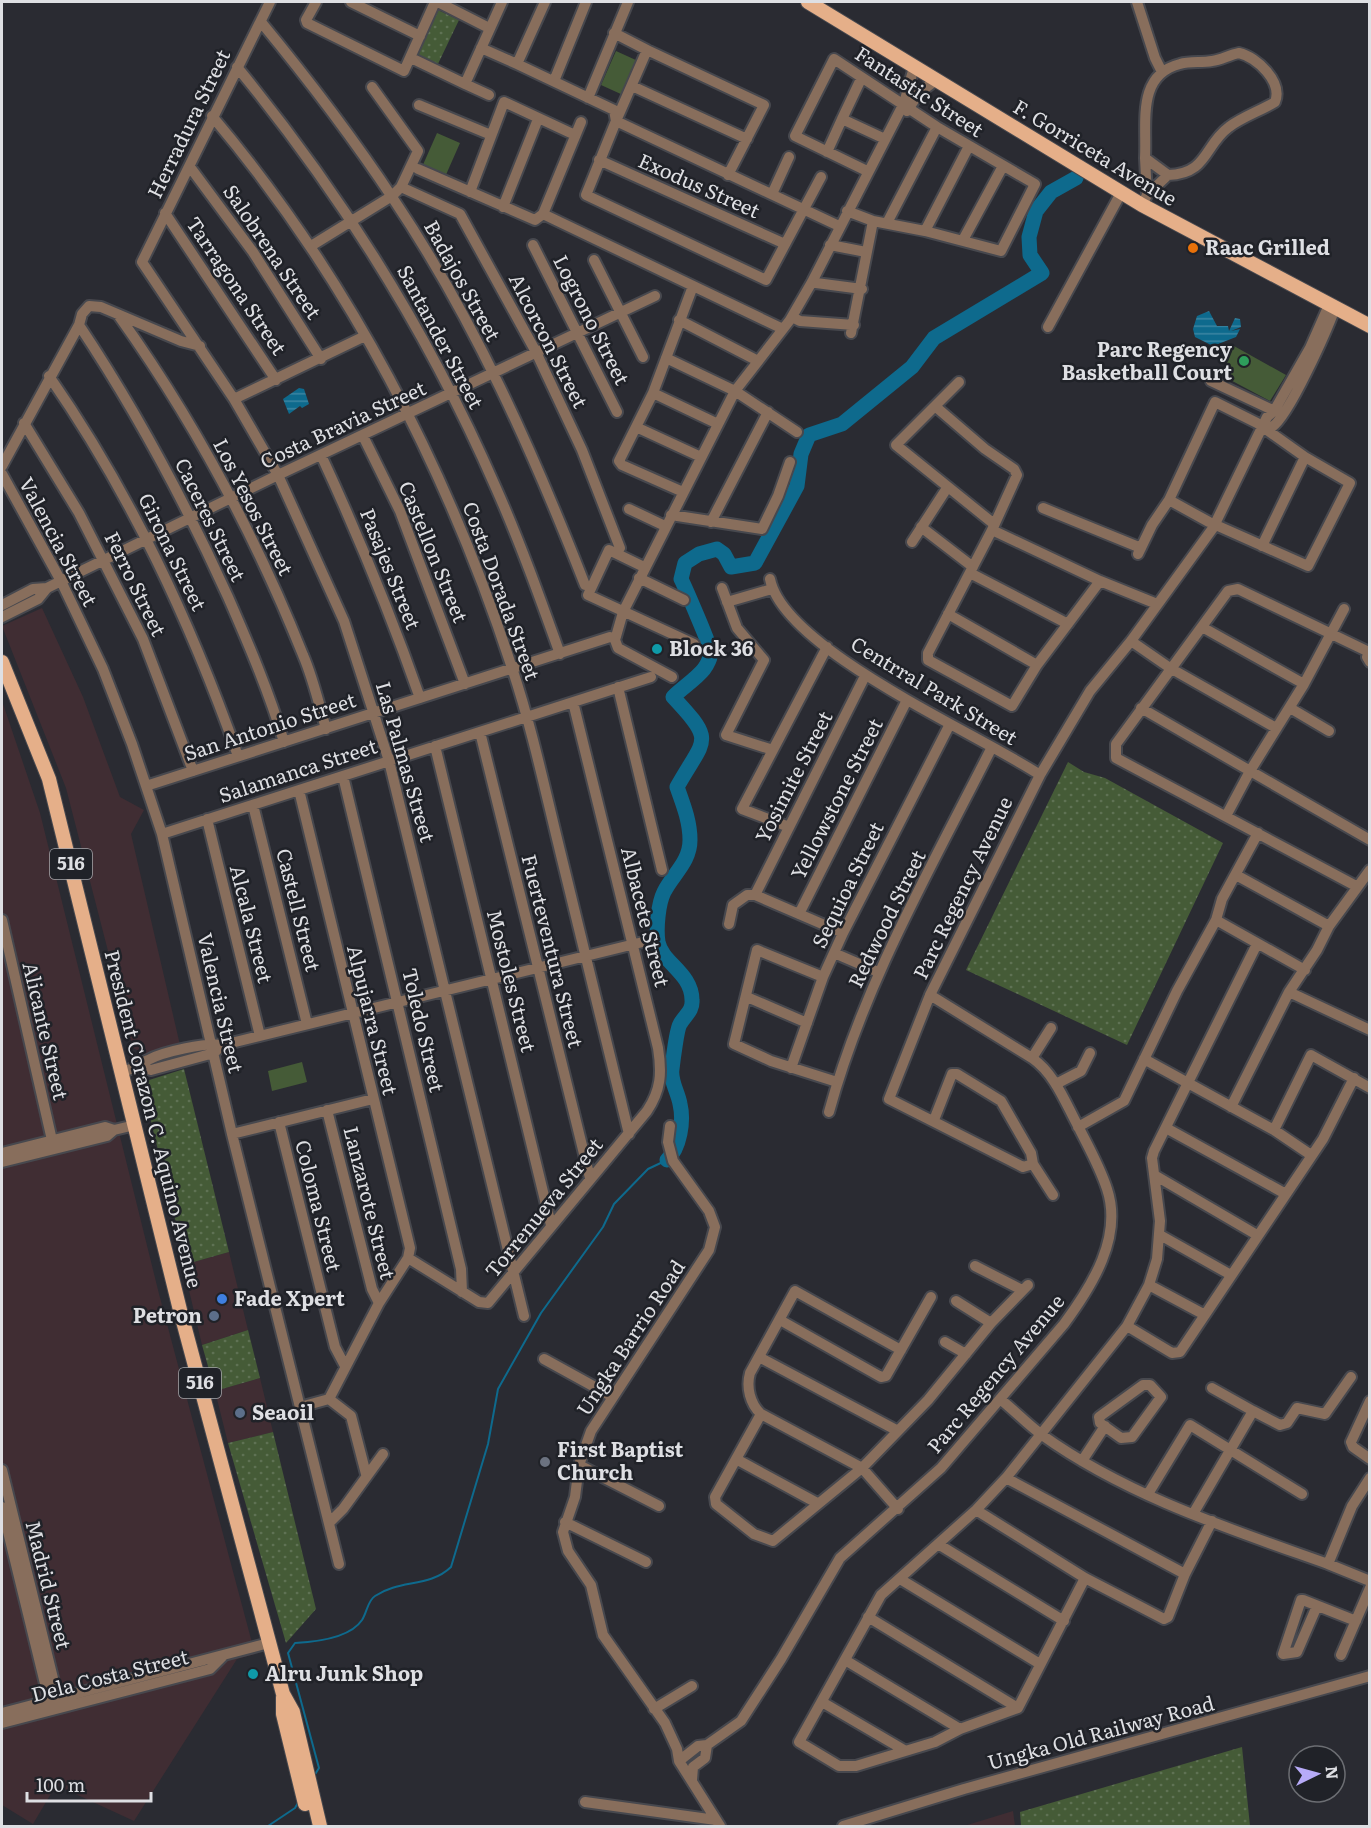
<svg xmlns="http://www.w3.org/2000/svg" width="1371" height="1828" font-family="Literata,serif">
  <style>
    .commercial { fill: #402d33 }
    .grass { fill: url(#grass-dots) }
    .garden { fill: #455b37 }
    .water { fill: url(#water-rules) }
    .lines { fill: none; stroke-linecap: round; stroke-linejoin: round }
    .stream { stroke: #0e6a8d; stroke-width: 2 }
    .river { stroke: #0e6a8d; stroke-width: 15 }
    .minor-casing { stroke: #47484e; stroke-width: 14 }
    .major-casing { stroke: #47484e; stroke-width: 16 }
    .minor { stroke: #886e5c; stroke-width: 10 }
    .major { stroke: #e5af89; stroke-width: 14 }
    .food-dot { fill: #e8710a; stroke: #202228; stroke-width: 2 }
    .leisure-dot { fill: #2e9e5b; stroke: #202228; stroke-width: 2 }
    .culture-dot { fill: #0f9aa8; stroke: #202228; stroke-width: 2 }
    .shop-dot { fill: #3f7fe0; stroke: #202228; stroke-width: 2 }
    .service-dot { fill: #5c6f8a; stroke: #202228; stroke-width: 2 }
    .worship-dot { fill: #6b7280; stroke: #202228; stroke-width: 2 }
    .labels { text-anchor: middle; stroke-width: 5; stroke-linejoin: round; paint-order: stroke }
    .shield { fill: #202228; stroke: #a5a6ab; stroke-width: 1.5 }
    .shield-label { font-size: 18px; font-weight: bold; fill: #dedfe3 }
    .street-label { font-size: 20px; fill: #dedfe3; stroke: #202228 }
    .poi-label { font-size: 20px; font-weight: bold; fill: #dedfe3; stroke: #202228; text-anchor: start }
  </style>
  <defs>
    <pattern id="grass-dots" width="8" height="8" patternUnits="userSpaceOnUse" patternTransform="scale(1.5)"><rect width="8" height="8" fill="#455b37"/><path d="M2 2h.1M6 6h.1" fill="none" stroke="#5f7254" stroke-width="1.8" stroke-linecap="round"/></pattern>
    <pattern id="water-rules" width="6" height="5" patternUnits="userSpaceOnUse" patternTransform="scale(1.5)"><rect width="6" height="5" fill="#0e6a8d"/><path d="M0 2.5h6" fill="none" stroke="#3c86a2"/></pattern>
  </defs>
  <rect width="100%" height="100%" fill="#2a2b32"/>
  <!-- commercial -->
  <path class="commercial" d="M42 608 83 697 120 797 144 810 131 834 180 1045 145 1055 133 1048 66 788 2 626Z
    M2 701 40 813 159 1294 255 1654 237 1659 134 1821 56 1785 33 1824 2 1805Z
    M229 1252 248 1330 202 1345 183 1265Z
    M260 1378 273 1432 228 1443 215 1391Z
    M1013 1811 1015 1826H964Z"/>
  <!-- grass -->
  <path class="grass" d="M438 10 459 20 437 66 416 55Z
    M1068 762 1084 772 1105 778 1223 843 1127 1045 966 970Z
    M184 1069 229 1252 183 1265 177 1227 142 1085 146 1081Z
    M248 1330 260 1378 215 1391 202 1345Z
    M273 1432 316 1609 286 1643 228 1443Z
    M1242 1747 1250 1826H1021L1020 1812Z"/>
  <!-- garden -->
  <path class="garden" d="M616 51 638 61 623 95 601 85Z
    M437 133 460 143 445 177 422 167Z
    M1234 346 1286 375 1270 401 1221 375Z
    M302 1062 307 1082 272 1091 268 1071Z"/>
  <!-- water -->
  <path class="water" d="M1209 311 1217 326H1228L1229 331 1235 318 1240 319 1241 327 1231 331 1240 329 1236 337 1213 346 1195 337 1193 329 1197 316Z
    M299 388 304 389 309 404 302 408 300 406 289 414 283 399Z"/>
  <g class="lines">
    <!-- stream -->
    <path class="stream" d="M314 1776 319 1768 288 1653 295 1643C314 1642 350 1638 362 1620 367 1612 368 1600 375 1596 400 1579 429 1588 451 1567L488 1444 498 1389 541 1313 603 1227 614 1204 648 1169 667 1160
      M268 1826 295 1808 299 1801"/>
    <!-- river -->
    <path class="river" d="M667 1160C680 1148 684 1121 680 1104 678 1092 670 1081 672 1069 673 1060 677 1029 680 1024 685 1015 693 1011 692 1000 692 973 662 963 658 942 656 929 658 904 664 892 673 874 690 862 690 840 690 821 683 804 677 787 705 737 716 743 673 697 682 688 696 679 704 669 707 665 711 657 711 652 711 647 685 587 681 579L685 563 699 554 717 549 724 554 731 567 755 563 797 486 801 454 809 435 842 424 912 367 934 338 1042 273 1030 255 1029 237 1036 211 1051 192 1076 178"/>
    <!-- minor casing -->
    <g class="minor-casing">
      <path id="minor" d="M270 2 142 262 234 399 278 475 344 621 389 761 524 1316
        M316 2 306 20 307 23 404 71 435 2
        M351 2 420 36
        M438 2 489 28
        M545 2 517 64 614 110 616 121 647 50 614 33
        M1137 2 1155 58 1162 72
        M261 22C308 79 353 138 394 200 474 319 533 452 585 585
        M481 48 517 64
        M647 50 764 105 728 175
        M411 58 465 84 502 2
        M237 67C342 195 430 336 496 488 520 542 540 598 560 654
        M861 79 842 119 885 139
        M554 81 586 2
        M465 84 489 95
        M632 86 747 139
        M588 98 628 2
        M419 105 491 135
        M907 111 919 93 936 80
        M212 116C348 277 447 468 512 668 532 728 545 790 560 851 583 945 606 1040 629 1134
        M827 152 842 119
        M1145 158 1147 195
        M599 160 785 244
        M190 167 253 252 321 359
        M418 169 535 220 543 214 581 122
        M821 177 766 280 586 195 616 121 839 226
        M401 187 460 214 536 352 582 450 620 548
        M470 192 504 102 575 135
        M772 194 789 157
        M1142 205 1147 195 1168 175C1208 174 1204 145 1229 127 1242 117 1260 111 1275 102 1283 82 1257 57 1239 53 1229 55 1221 60 1212 61 1202 63 1190 61 1180 64 1136 75 1147 123 1145 158L1168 175
        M503 207 538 119
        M847 211 873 221 925 231 1001 251 1035 184 937 127 834 59 795 136 867 171
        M165 213 276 380
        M543 214 783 329
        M887 223 937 127
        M925 231 969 146
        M963 240 1003 166
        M533 245 617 412
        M830 245 866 252
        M311 246 392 196 401 187 418 151 372 87
        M594 260 643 357
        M816 283 862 289
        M119 316C194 421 255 535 303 655 313 678 319 704 326 729
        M792 317 800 321 854 325
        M679 320 758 361
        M79 325C137 412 185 502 228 597 249 645 269 692 284 742
        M1048 327 1121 193
        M851 333 873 221
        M666 358 735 391 797 432
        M49 376C131 494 190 621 238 756
        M1211 381 1279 413
        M959 382 896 445 994 524
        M653 393 718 424
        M234 399 365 336
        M936 407 985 449 1014 469 1017 475 992 530 928 653V660L1012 706 1037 665 1100 581
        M24 423 79 513 143 639 193 771
        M636 427 701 457
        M1263 429C1265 429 1270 428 1272 427 1289 416 1327 330 1335 308
        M363 436 400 511 465 684
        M321 455C358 535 391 615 420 698
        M2 466 79 325 82 314 89 306 101 307 181 341 200 346
        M2 474 61 581 103 669 132 744 162 834 232 1134 339 1564
        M683 492 622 465 619 461 653 393 693 286
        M1043 508 1141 548
        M629 509 665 526
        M671 515 762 529 778 496 790 462
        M711 522 768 412
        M921 527 973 567
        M992 530 1100 581 1157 604
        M912 542 947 488
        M1262 546 1305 457
        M1138 554 1152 525 1169 500 1215 402 1257 423 1305 457 1350 483 1308 566 1209 522 1169 500
        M644 567 609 550 588 595 694 644
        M970 573 1068 624
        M639 578 684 600
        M770 579C784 650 979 734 1040 775
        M722 588 737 628 764 660 726 735 773 750
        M727 602 772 589
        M2 605 33 589 47 588 61 581 278 475 655 296
        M948 614 1037 665
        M2 617 38 599 47 588
        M1202 627 1304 684
        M1131 641 1170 668 1276 728
        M672 677 618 648 615 640 623 612 735 391 790 320 812 282 904 103 914 67
        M618 687 662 870
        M1141 708 1370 840
        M1290 708 1329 731
        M480 732 590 1178
        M435 746 551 1225
        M343 776 461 1269 462 1292
        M146 786 610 637
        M299 790 410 1248 408 1258 379 1303 329 1399
        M253 805 307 1024
        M1226 816 1250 771 1304 684 1344 609
        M207 819 260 1036
        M789 827 742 809 827 647
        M162 834 651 677
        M1236 875 1329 926
        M1356 886 1116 758V744L1228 591 1238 589 1369 652 1367 657 1370 662
        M755 895 865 676
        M799 914 907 700
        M2 920 54 1149
        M1216 920 1305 970
        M729 924 733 905 747 895H755L843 933
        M834 953 878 972
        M823 977 757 950 734 1044 771 1061 837 1082
        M1289 992 1370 1030
        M930 995 889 1099 1023 1167 1033 1164
        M747 997 807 1023
        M1032 1058 1051 1028
        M1144 1059 1274 1130 1311 1155
        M140 1067 151 1070 214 1053 218 1049
        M791 1068 823 977 843 933 950 724
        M122 1072C133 1069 138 1065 148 1060 162 1052 207 1042 223 1045L647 941
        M1056 1084 1081 1071 1090 1053
        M1231 1107 1289 992 1317 950 1329 926 1370 870
        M327 1110 372 1289 379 1303
        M829 1112C864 983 932 866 992 747
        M934 1120 952 1074H957L1001 1101 1031 1153 1033 1164 1053 1195
        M279 1122 335 1347 345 1366
        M670 1126 668 1142 673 1161 709 1211 715 1227 709 1250 591 1431 579 1465 575 1497 563 1532 568 1551 591 1585 603 1635 665 1723 677 1749 679 1761 720 1826
        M1078 1127 1124 1101 1177 991 1216 920 1222 899 1258 833
        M1166 1128 1284 1193
        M1274 1130 1311 1055 1370 1088
        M232 1134 373 1099
        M2 1153 105 1127 114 1130
        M2 1162 107 1136 114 1130 135 1125
        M1156 1176 1257 1235
        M1160 1235 1231 1275
        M408 1258 479 1302 488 1303 647 1111C661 1090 662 1073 658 1048L573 702
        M975 1266 1022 1290
        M1149 1285 1205 1315
        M956 1301 991 1323
        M780 1320 881 1377 886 1376 931 1297
        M1127 1326 1172 1353 1180 1352 1323 1139 1354 1078
        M945 1342 966 1354
        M759 1357 898 1431
        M544 1359 613 1397
        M1143 1385H1150L1161 1397 1132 1437 1121 1438 1100 1423 1099 1417Z
        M1212 1388 1253 1411
        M329 1399 351 1416 366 1474
        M1000 1399C1014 1410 1027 1424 1042 1435 1127 1496 1230 1529 1328 1564L1352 1506 1370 1478
        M1370 1401 1351 1442 1353 1447 1370 1459
        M300 1407 329 1399
        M761 1414 715 1497 716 1504 754 1534 773 1541 862 1468 928 1400 991 1323 1028 1285
        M736 1459 817 1503
        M1082 1461 1105 1426
        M579 1465 659 1506
        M2 1470 60 1707
        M1006 1478 1185 1574
        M1148 1494 1190 1425 1302 1494
        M2 1507 50 1704
        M898 1509 862 1468 761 1414C750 1404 746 1387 750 1373L795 1291 901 1350
        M976 1510 1085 1578 1164 1619 1168 1617 1185 1574 1212 1521
        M1193 1514 1253 1411 1280 1425 1287 1423 1297 1408 1325 1414 1351 1377
        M330 1522 343 1509 383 1454
        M565 1522 646 1562
        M938 1544 1064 1621
        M1328 1564 1370 1581
        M1085 1578 1018 1708 960 1729 935 1742 856 1766H839L799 1742 881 1595 976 1510 1006 1478 1127 1326 1149 1285 1157 1259 1160 1221 1152 1158 1154 1151 1257 944
        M900 1579 1040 1664
        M1317 1606 1297 1652 1283 1654 1301 1600H1303L1356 1621
        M868 1617 1018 1708
        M1341 1655 1370 1588
        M845 1660 960 1729
        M822 1702 904 1750
        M654 1709 692 1686
        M2 1713 269 1643
        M2 1723 210 1669 223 1656
        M707 1745 741 1721 781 1659 840 1558 941 1468 1064 1324C1092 1286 1123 1237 1107 1189 1100 1167 1088 1146 1078 1126 1065 1102 1055 1074 1032 1058L930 995 1040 775 1090 691 1131 641 1213 528 1267 417 1274 411 1310 348 1329 305
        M679 1761 698 1746 707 1745
        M692 1780 693 1767 705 1758 707 1745
        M585 1802 716 1820
        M843 1826 964 1789 1370 1676"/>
    </g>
    <!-- major casing -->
    <g class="major-casing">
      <path id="major" d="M808 2 1142 205 1370 326
        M2 662 49 779 180 1310 283 1694 293 1712 320 1826
        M283 1697V1714L305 1804"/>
    </g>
    <!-- minor -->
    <use href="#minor" class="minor"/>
    <!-- major -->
    <use href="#major" class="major"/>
  </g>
  <!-- markers -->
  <circle class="food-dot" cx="1193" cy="248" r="6"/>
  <circle class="leisure-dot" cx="1244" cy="361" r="6"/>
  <g class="culture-dot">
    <circle cx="657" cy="649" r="6"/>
    <circle cx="253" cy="1674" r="6"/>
  </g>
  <circle class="shop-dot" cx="222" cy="1299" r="6"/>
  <g class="service-dot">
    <circle cx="214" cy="1316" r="6"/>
    <circle cx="240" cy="1413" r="6"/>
  </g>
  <circle class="worship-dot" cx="545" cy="1462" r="6"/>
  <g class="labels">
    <!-- shield labels -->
    <g class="shield">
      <rect x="50" y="849" width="42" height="30" rx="4.5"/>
      <rect x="179" y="1368" width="42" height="30" rx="4.5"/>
    </g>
    <g class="shield-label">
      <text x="71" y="870">516</text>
      <text x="200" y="1389">516</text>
    </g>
    <!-- street labels -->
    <g class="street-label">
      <text transform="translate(919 92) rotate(33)" y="7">Fantastic Street</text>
      <text transform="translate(189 124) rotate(-64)" y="7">Herradura Street</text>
      <text transform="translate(1095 153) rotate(31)" y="7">F. Gorriceta Avenue</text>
      <text transform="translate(699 186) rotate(24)" y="7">Exodus Street</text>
      <text transform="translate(272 252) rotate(56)" y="7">Salobrena Street</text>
      <text transform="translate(462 281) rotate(61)" y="7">Badajos Street</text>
      <text transform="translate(236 286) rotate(56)" y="7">Tarragona Street</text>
      <text transform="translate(591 320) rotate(63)" y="7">Logrono Street</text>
      <text transform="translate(440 337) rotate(62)" y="7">Santander Street</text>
      <text transform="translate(548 341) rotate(63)" y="7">Alcorcon Street</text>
      <text transform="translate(343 425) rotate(-25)" y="7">Costa Bravia Street</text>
      <text transform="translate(253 507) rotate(63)" y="7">Los Yesos Street</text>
      <text transform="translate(210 520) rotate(64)" y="7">Caceres Street</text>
      <text transform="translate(58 542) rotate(62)" y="7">Valencia Street</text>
      <text transform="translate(172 552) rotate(64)" y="7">Girona Street</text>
      <text transform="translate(433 552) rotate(68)" y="7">Castellon Street</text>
      <text transform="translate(390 569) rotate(68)" y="7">Pasajes Street</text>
      <text transform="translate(135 584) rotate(64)" y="7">Ferro Street</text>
      <text transform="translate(501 591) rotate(70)" y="7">Costa Dorada Street</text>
      <text transform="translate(934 691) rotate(31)" y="7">Centrral Park Street</text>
      <text transform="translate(270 727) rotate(-18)" y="7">San Antonio Street</text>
      <text transform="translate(405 762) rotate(74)" y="7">Las Palmas Street</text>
      <text transform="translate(298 771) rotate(-18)" y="7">Salamanca Street</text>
      <text transform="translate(794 777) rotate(-63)" y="7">Yosimite Street</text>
      <text transform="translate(837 799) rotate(-63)" y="7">Yellowstone Street</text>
      <text transform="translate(848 885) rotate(-64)" y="7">Sequioa Street</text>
      <text transform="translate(963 888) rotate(-64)" y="7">Parc Regency Avenue</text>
      <text transform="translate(298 910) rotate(76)" y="7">Castell Street</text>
      <text transform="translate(645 917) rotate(76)" y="7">Albacete Street</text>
      <text transform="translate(887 919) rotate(-64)" y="7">Redwood Street</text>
      <text transform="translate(251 924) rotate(76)" y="7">Alcala Street</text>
      <text transform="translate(552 951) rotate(76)" y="7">Fuerteventura Street</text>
      <text transform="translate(511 981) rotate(76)" y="7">Mostoles Street</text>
      <text transform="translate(220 1003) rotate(77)" y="7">Valencia Street</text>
      <text transform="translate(372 1020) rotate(76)" y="7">Alpujarra Street</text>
      <text transform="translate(423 1030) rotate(77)" y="7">Toledo Street</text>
      <text transform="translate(45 1031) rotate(77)" y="7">Alicante Street</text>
      <text transform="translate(153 1119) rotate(76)" y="7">President Corazon C. Aquino Avenue</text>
      <text transform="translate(369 1203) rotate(76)" y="7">Lanzarote Street</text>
      <text transform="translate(318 1206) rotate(76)" y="7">Coloma Street</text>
      <text transform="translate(544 1208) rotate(-51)" y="7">Torrenueva Street</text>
      <text transform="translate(631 1338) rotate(-57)" y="7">Ungka Barrio Road</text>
      <text transform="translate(996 1374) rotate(-50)" y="7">Parc Regency Avenue</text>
      <text transform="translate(48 1585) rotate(76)" y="7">Madrid Street</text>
      <text transform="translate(110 1676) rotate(-14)" y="7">Dela Costa Street</text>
      <text transform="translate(1101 1733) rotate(-15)" y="7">Ungka Old Railway Road</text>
    </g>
    <!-- poi labels -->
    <g class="poi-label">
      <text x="1205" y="255">Raac Grilled</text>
      <text x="1232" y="357" text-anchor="end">Parc Regency<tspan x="1232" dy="23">Basketball Court</tspan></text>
      <text x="669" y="656">Block 36</text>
      <text x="234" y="1306">Fade Xpert</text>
      <text x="202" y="1323" text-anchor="end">Petron</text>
      <text x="252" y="1420">Seaoil</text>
      <text x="557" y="1457">First Baptist<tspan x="557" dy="23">Church</tspan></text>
      <text x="265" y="1681">Alru Junk Shop</text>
    </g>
  </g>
  <!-- border -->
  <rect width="1371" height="1828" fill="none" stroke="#dedfe3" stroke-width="6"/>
  <!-- north arrow -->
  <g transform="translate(1317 1774) rotate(85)"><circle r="28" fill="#202228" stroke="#6c6e73" stroke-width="1.5"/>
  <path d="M0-4.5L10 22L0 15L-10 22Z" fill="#b7abf8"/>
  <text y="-9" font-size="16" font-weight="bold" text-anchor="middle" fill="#dedfe3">N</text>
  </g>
  <!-- scale -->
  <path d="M27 1792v9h124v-9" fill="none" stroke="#dedfe3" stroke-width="3"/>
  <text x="36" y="1792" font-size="18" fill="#dedfe3" stroke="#202228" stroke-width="4.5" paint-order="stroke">100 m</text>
</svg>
